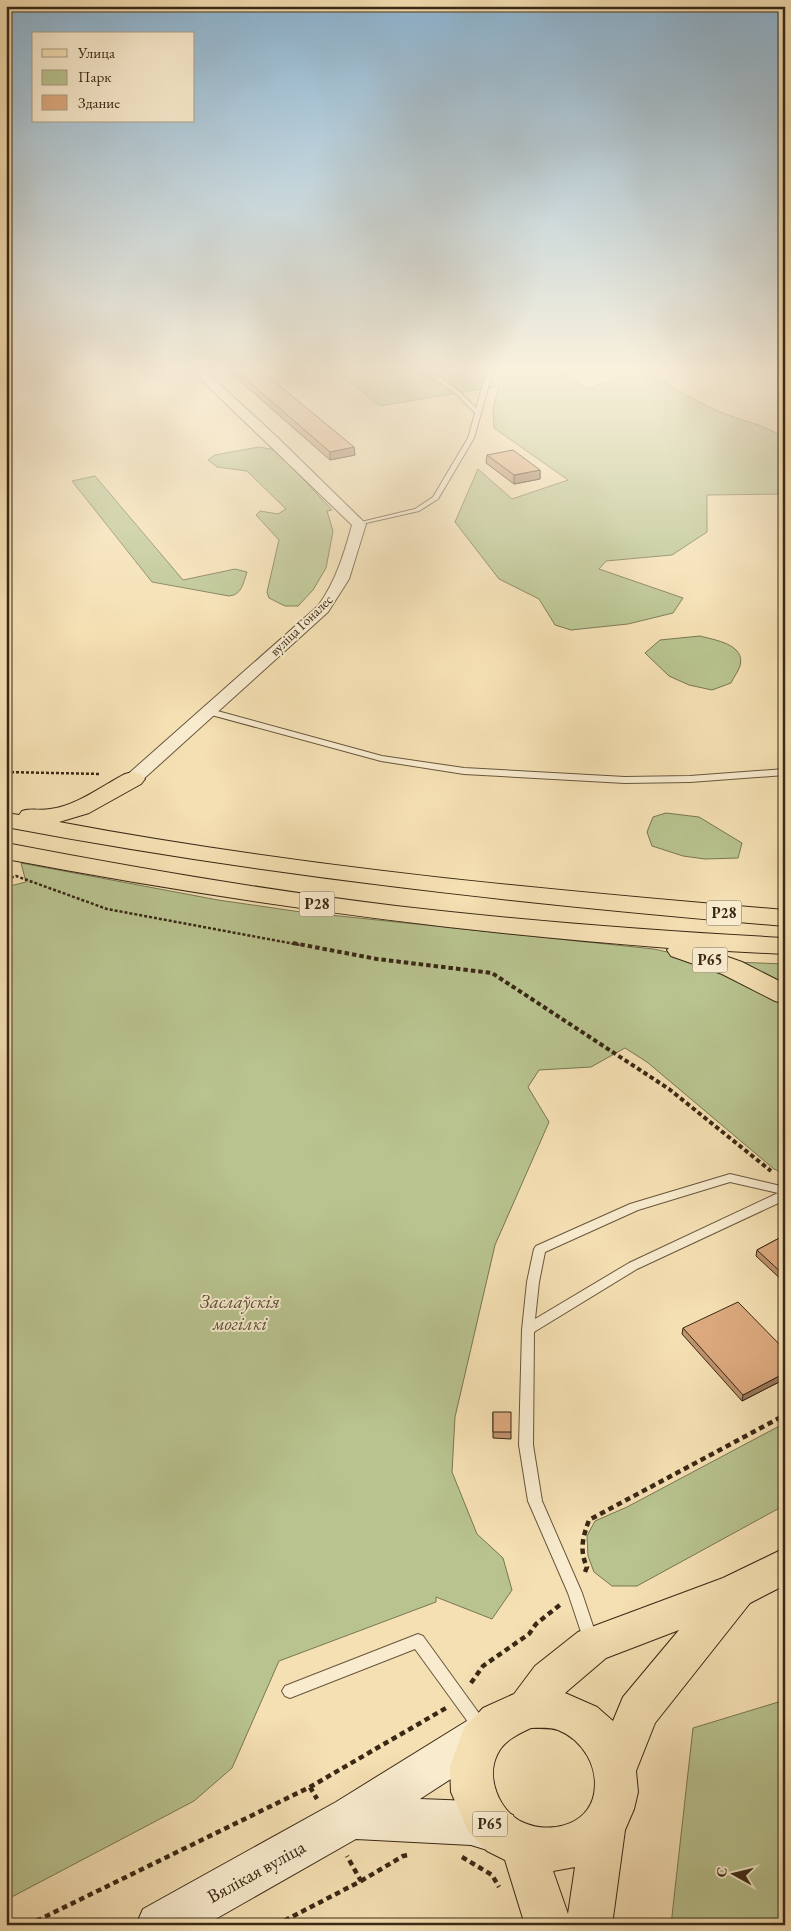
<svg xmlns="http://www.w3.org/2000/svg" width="791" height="1931" font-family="'EB Garamond',serif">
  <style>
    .green { fill: #b8c38f; stroke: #787652 }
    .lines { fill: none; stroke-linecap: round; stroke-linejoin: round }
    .service-casing { stroke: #68563c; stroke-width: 2 }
    .minor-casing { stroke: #68563c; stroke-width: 2 }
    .secondary-casing { stroke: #392815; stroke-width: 2 }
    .primary-casing { stroke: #392815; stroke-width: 2 }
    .trunk-casing { stroke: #392815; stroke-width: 2 }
    .path-far2 { stroke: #392815; stroke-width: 2.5; stroke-dasharray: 3 2; stroke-linecap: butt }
    .path-far1 { stroke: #392815; stroke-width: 4; stroke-dasharray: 4.5 3; stroke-linecap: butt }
    .path { stroke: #392815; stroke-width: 4.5; stroke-dasharray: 5.5 4; stroke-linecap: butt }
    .service { fill: #f8ebce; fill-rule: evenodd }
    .minor { fill: #f8ebce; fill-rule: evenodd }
    .secondary { fill: #f8ebce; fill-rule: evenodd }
    .primary { fill: #f5e0b3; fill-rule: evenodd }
    .trunk { fill: #f5e0b3; fill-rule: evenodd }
    .wall { fill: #be926d; stroke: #392815 }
    .shaded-wall { fill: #9b7759; stroke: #392815 }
    .building { fill: #ddaa7f; stroke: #392815 }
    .labels { text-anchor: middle; stroke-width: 4; stroke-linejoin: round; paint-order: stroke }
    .far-street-label { font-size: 14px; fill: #392815; stroke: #f8ebce }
    .shield { fill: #f8ebce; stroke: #72624c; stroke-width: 1 }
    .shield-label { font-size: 15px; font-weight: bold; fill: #392815 }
    .near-park-label { font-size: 19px; font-style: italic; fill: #594f34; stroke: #f8ebce }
    .near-street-label { font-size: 19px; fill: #392815; stroke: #f8ebce }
  </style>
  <rect width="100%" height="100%" fill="#f5e0b3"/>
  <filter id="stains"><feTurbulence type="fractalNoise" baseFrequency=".004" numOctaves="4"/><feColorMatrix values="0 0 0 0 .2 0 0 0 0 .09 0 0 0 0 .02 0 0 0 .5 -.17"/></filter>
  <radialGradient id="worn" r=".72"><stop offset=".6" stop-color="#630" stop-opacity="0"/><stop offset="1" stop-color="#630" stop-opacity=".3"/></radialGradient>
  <!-- green -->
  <path class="green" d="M331 367H612L565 375 589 389 642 367C665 383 691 399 718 411 740 421 766 424 785 439V494L707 495V532L672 555 606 561 599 569 683 598 673 613 628 624 571 630 555 625 539 599 499 579 455 522 478 469 512 499 568 480 494 428 493 409 499 386 380 406Z
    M259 447 276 450 332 510 327 511 333 531 326 568 313 590 298 606H285L269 598 267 592 279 540 256 515 260 511 278 514 286 509 247 471 217 467 208 460 215 455Z
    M95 476 183 580 235 569 247 572C243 583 242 595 229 596L152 582 72 481Z
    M700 636C714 640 746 644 740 666 738 672 733 678 731 683L712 690 689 685 669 676 645 653 660 640Z
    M666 813 699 817 742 843 738 858 705 859 683 856 652 846 647 832 653 817Z
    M21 863 218 900 301 912 654 949 689 957 785 1003V1174L774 1169 647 1062 625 1048 591 1067 539 1070 528 1087 549 1122 495 1245 455 1417 452 1472 477 1534 503 1558 512 1590 492 1619 436 1597V1602L279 1661 232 1768 194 1801 6 1900V887L26 882Z
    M733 962 785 964V986Z
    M785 1423V1505L637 1586H612L594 1572 588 1556 587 1536 595 1521 627 1507Z
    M785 1700V1925H671L693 1728Z"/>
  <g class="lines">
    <!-- service casing -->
    <g class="service-casing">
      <path id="service" d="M419 367H426L460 392 476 408 488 367H494L474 438 438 499 419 511 357 525V523L415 509 433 497 468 438 475 413 456 394Z
        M204 709H210L382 756 464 768 625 777 690 776 785 769V775L690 782 625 783 464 774 381 761 204 713Z
        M730 1174 785 1187V1200L637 1269 534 1332 533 1445 542 1501 582 1593 598 1641 596 1646 591 1648 586 1646 584 1641 568 1593 528 1501 519 1445 522 1330 527 1282 534 1249 536 1246 630 1204ZM730 1182 778 1193 629 1263 535 1319 539 1282 545 1252 638 1210Z
        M418 1634 423 1636 486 1723 489 1728 486 1733 481 1735 476 1733 415 1649 290 1698 285 1696 282 1691 285 1686Z"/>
    </g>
    <!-- minor casing -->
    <g class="minor-casing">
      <path id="minor" d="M188 367H201L277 437 366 524 349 579 328 612 139 783 133 784 127 783 124 779 127 775 318 606C336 581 344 554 352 525Z"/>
    </g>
    <!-- secondary casing -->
    <g class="secondary-casing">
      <path id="secondary" d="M485 1713 500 1719 506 1733 500 1747 420 1799 471 1801 513 1815 519 1831 513 1847 497 1853 471 1845 356 1839 205 1925H136L143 1909 336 1802 470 1719Z"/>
    </g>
    <!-- primary casing -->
    <g class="primary-casing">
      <path id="primary" d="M785 1548V1585L750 1603 655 1723 636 1771 638 1792 634 1809 625 1830 612 1925H525L505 1860 487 1851 468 1831 451 1792 450 1767 464 1728 483 1708 514 1694 535 1666 578 1632 723 1578ZM679 1630 623 1697 613 1721 597 1707 565 1693 606 1658ZM531 1728C540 1728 550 1727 558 1730 583 1740 599 1767 594 1794 588 1827 546 1835 520 1821 499 1809 486 1778 497 1755 503 1741 518 1734 531 1728ZM575 1867 568 1914 553 1871Z"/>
    </g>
    <!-- trunk casing -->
    <g class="trunk-casing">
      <path id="trunk" d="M133 772 141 774 145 779 141 784 89 813 59 822C299 867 542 890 785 910V926C523 904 265 876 6 827V813L19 815 22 811C32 808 40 811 50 809 76 806 102 786 125 774Z
        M6 843C135 868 265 890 396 906 525 921 655 931 785 938V954L708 950 742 962 785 984V1004L775 1001 722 974 671 956 667 950 669 948C446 931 226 901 6 859Z"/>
    </g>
    <!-- path-far2 -->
    <path class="path-far2" d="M6 772 101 774
      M6 879 16 876 107 909 300 945"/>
    <!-- path-far1 -->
    <path class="path-far1" d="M293 943 377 959 492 973 669 1089 771 1171"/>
    <!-- path -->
    <path class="path" d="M585 1572 587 1567C579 1550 583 1537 589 1520L785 1415
      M471 1683 483 1666 529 1634 536 1624 561 1604
      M310 1787 317 1799
      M462 1857 492 1875 499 1887
      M361 1881 403 1856 409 1855
      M28 1925 310 1787 446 1708
      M276 1925 361 1881 347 1856"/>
    <!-- service -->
    <use href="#service" class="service"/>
    <!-- minor -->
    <use href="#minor" class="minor"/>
    <!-- secondary -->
    <use href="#secondary" class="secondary"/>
    <!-- primary -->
    <use href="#primary" class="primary"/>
    <!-- trunk -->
    <use href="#trunk" class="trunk"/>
  </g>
  <!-- wall -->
  <path class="wall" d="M232 367 354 447 355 455 330 460 232 374Z
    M487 455 540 470V479L514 484 486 463Z
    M785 1235V1283L756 1256 757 1250Z
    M683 1328 785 1350V1379L742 1401 682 1334Z
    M493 1412 511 1432V1439L493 1438Z"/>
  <!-- shaded-wall -->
  <path class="shaded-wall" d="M354 447 355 455 330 460V452Z
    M540 470V479L514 484V475Z
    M785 1373V1379L742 1401 743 1395Z"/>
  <!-- building -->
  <path class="building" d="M232 367H257L354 447 330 452Z
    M513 450 540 470 514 475 487 455Z
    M785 1235V1276L757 1250Z
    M738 1302 785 1350V1373L743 1395 683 1328Z
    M493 1412H511V1432H493Z"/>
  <!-- sky -->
  <linearGradient id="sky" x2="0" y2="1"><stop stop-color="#8cb6d5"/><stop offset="0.58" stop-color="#faf1dd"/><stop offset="1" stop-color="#faf1dd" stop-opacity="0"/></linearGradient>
  <rect width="791" height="637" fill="url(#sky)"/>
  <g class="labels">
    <!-- far-street labels -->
    <g class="far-street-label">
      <text transform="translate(301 625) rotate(-44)" y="5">вуліца Гоналес</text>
    </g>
    <!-- shield labels -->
    <g class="shield">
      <rect x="299.5" y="891.5" width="35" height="25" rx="4"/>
      <rect x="706.5" y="900.5" width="35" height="25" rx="4"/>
      <rect x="692.5" y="947.5" width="35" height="25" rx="4"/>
      <rect x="472.5" y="1811.5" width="35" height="25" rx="4"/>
    </g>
    <g class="shield-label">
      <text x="317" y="909">Р28</text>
      <text x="724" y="918">Р28</text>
      <text x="710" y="965">Р65</text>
      <text x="490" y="1829">Р65</text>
    </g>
    <!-- near-park labels -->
    <g class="near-park-label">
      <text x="240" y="1308">Заслаўскія<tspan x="240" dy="22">могілкі</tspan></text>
    </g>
    <!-- near-street labels -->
    <g class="near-street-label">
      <text transform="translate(256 1871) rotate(-29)" y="7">Вялікая вуліца</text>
    </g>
  </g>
  <!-- margin -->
  <rect width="791" height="1931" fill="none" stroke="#f5e0b3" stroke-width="25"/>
  <rect x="8" y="8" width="776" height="1916" fill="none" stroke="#392815" stroke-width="2.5"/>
  <rect x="12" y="12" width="766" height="1906" fill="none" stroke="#392815"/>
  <!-- legend -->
  <rect x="32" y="32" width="162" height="90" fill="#f8ebce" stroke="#ac9d84"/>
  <rect x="42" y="49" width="25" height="8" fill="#f5e0b3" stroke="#ac9d84"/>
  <text x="78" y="58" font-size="15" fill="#392815">Улица</text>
  <rect x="42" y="70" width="25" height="15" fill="#b8c38f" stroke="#ac9d84"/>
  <text x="78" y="82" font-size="15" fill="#392815">Парк</text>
  <rect x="42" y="95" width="25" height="15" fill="#ddaa7f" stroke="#ac9d84"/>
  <text x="78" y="108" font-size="15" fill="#392815">Здание</text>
  <!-- north arrow -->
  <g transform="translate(734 1874) rotate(278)" stroke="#f8ebce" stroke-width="4" paint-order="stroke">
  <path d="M0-4L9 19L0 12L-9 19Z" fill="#392815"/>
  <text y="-8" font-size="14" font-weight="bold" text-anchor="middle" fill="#392815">С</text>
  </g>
  <rect width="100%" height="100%" filter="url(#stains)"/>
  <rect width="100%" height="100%" fill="url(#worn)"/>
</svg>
